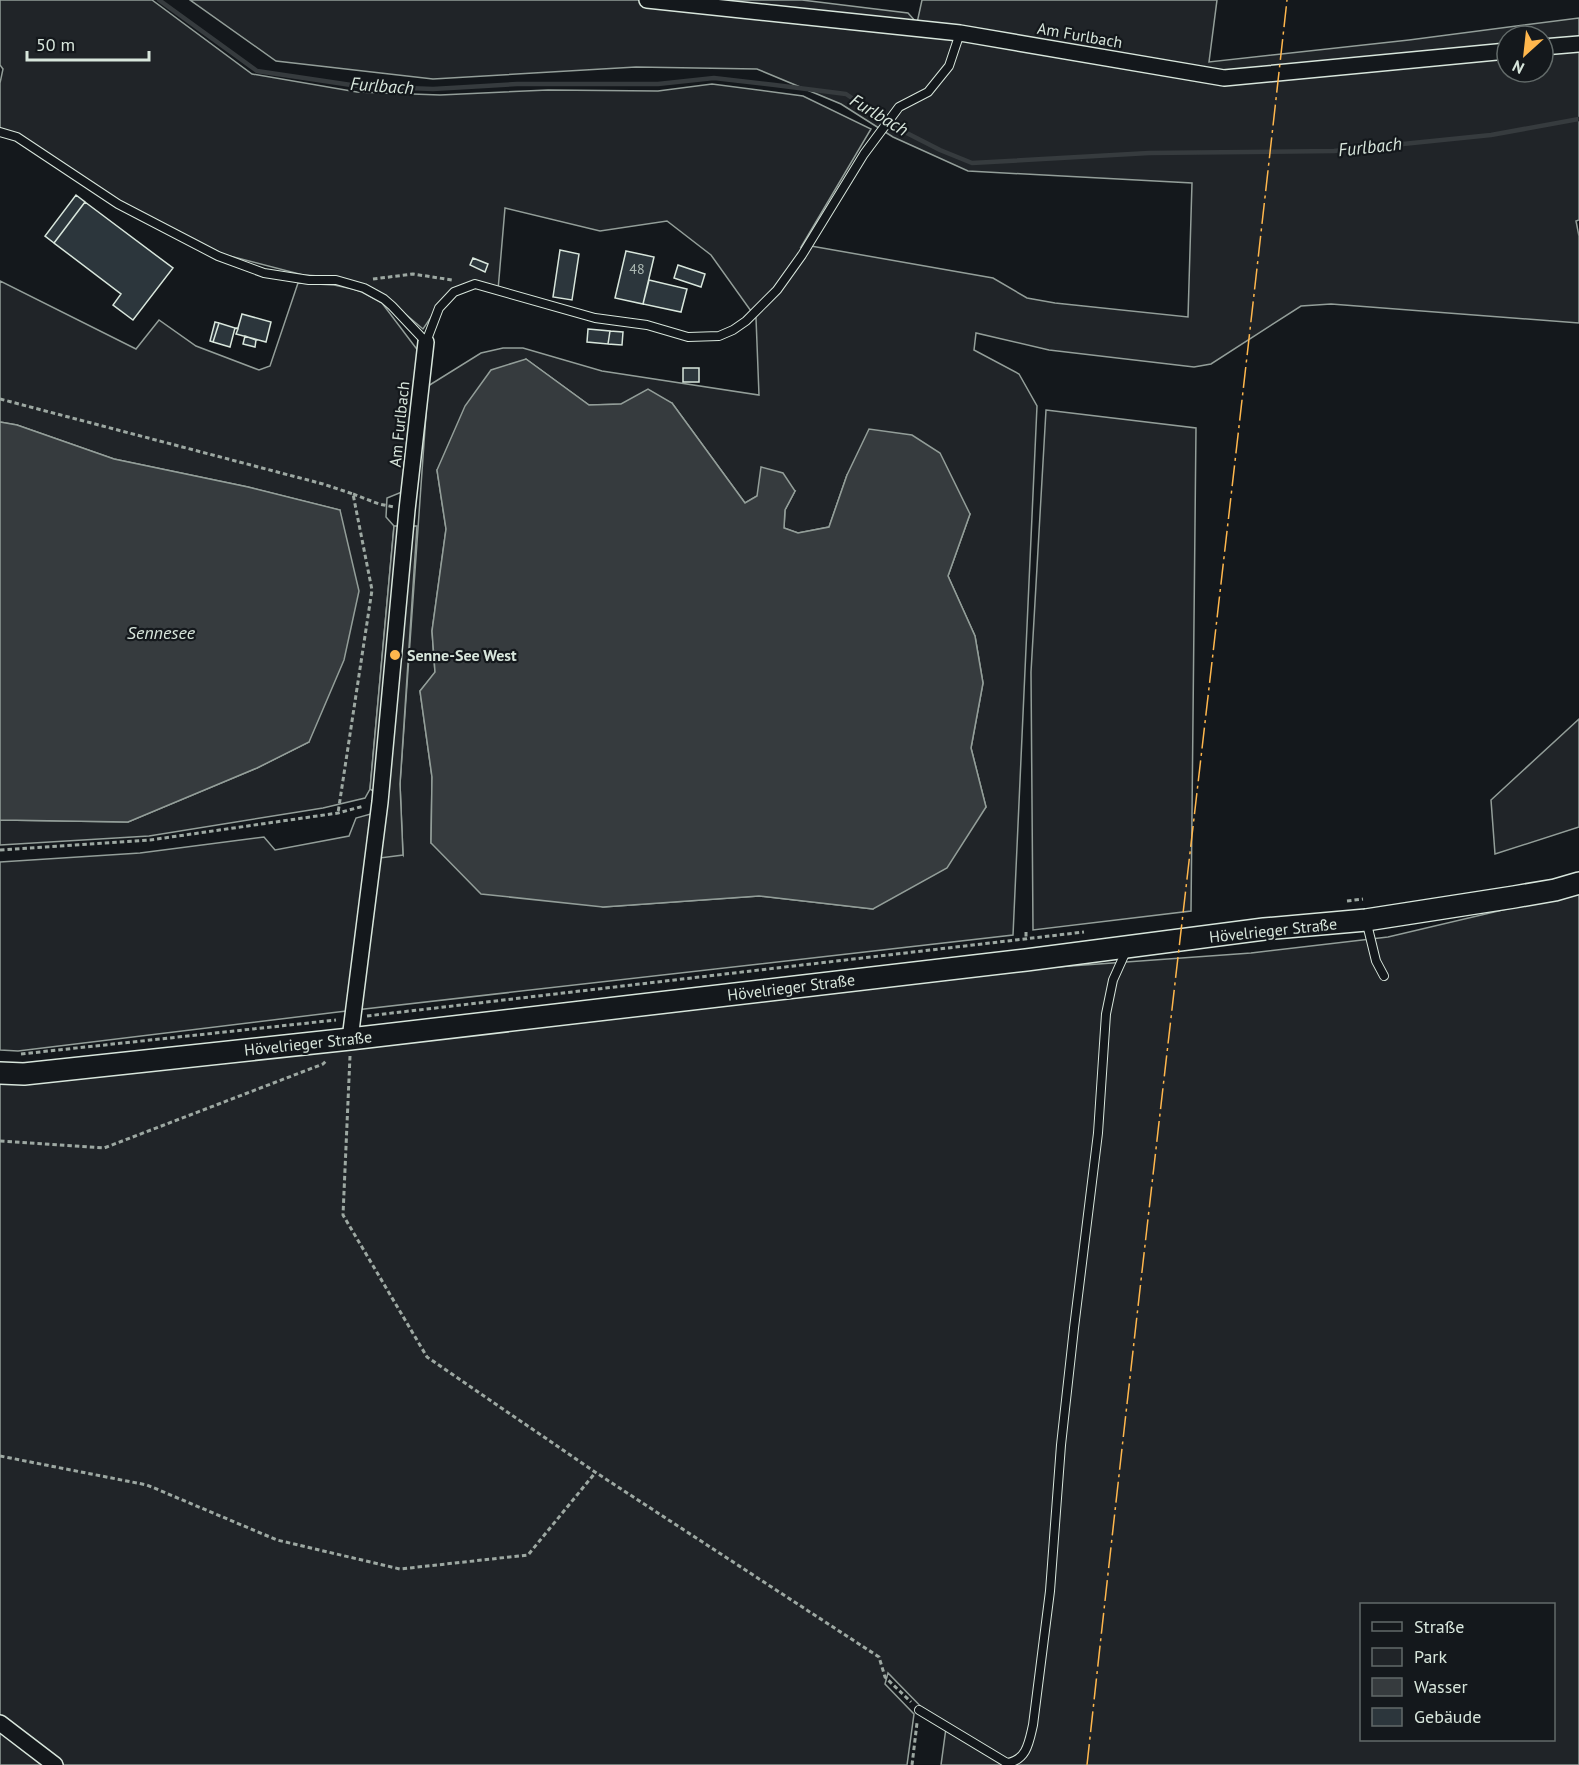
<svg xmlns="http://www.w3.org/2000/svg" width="1579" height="1765" font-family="'PT Sans',sans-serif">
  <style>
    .green { fill: #202428; stroke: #939e99; stroke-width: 1.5; fill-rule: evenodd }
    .parking { fill: #24282b; stroke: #939e99; stroke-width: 1.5 }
    .water { fill: #363b3e; stroke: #939e99; stroke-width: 1.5 }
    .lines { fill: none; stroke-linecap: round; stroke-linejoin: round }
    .stream { stroke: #363b3e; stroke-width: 4.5 }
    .building { fill: #2c363c; stroke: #d8e6dc; stroke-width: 1.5 }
    .lane-casing { stroke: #d8e6dc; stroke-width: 10 }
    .street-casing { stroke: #d8e6dc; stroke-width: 18 }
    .secondary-casing { stroke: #d8e6dc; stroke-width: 24 }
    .path { stroke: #9da8a2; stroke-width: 3; stroke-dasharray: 4.5 3; stroke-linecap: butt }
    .lane { stroke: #14181c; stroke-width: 8 }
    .street { stroke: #14181c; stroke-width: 15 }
    .secondary { stroke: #14181c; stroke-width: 21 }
    .power { stroke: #ffb74d; stroke-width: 1.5; stroke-dasharray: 21 4.5 3 4.5; stroke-linecap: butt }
    .poi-dot { fill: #ffb74d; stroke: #14181c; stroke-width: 2 }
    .labels { text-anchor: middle; stroke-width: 4.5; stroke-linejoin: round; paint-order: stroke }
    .number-label { font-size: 14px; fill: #adbab4 }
    .street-label { font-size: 16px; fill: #d8e6dc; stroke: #14181c }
    .poi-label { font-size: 16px; font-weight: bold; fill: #d8e6dc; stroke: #14181c; text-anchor: start }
    .water-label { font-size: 18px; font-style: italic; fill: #d8e6dc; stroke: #14181c }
  </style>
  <rect width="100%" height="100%" fill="#14181c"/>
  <!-- green -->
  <path class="green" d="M0 0H152L252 74 357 92 440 95 548 90 658 91 712 84 803 96 871 129 801 247 811 246 993 278 1027 298 1055 303 1188 317 1192 183 968 171 893 137 841 104 757 69 636 67 433 79 276 61 190 0H802L908 13 917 23 922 0H1217L1209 62 1409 40 1579 18V220L1576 221 1579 236V323L1331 304 1301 306 1211 364 1194 367 1049 350 976 333 974 350 1019 374 1037 406 1013 935 338 1012 18 1051 0 1050V862L140 853 264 837 275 850 349 836 356 818 374 813 403 855 400 784 428 386 481 353 503 348H523L602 371 759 395 756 318 711 255 667 221 600 231 505 208 498 290 474 283 438 307 423 329 385 297 336 277 303 275 222 254 120 202 0 129V83L3 69 0 65ZM1507 36H1543V72H1507ZM526 359 589 405 672 403 745 503 757 496 795 491 785 510 784 528 798 533 829 527 847 475 970 514 948 576 975 636 983 683 971 748 986 807 873 909 759 896 603 907 431 843 432 777 420 691 435 673 432 631 446 529 437 470Z
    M0 281 136 349 159 320 196 346 259 370 270 366 298 283 334 285 353 289 362 292 382 303 419 352 402 492 387 498 386 517 394 526 370 789 365 798 323 808 149 836 0 845V820L128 822 257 768 309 742 340 510 248 487 114 459 17 425 0 422Z
    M1046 410 1196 428 1191 911 1033 930 1031 672Z
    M1579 719V827L1495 854 1491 800Z
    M1579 892V1765H941L946 1728 936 1722 888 1673 885 1684 914 1714 907 1765H0V1084H23L1029 969 1251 953 1388 937ZM1362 1604H1554V1740H1362Z"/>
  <!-- parking -->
  <path class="parking" d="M394 526H417L400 784 403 855 380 858 387 800 370 789Z"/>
  <!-- water -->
  <path class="water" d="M526 359 589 405 621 404 648 389 672 403 745 503 757 496 761 467 783 473 795 491 785 510 784 528 798 533 829 527 847 475 869 429 912 435 940 453 970 514 948 576 975 636 983 683 971 748 986 807 947 868 873 909 759 896 603 907 481 894 431 843 432 777 420 691 435 672 432 631 446 529 437 470 465 406 491 370Z
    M0 422 17 425 114 459 248 487 340 510 359 591 344 660 309 742 257 768 128 822 0 820Z"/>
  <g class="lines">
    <!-- stream -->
    <path class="stream" d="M159 0 257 71 358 86 433 89 517 84H658L714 78 775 85 846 94 893 126 940 150 972 163 1149 153 1334 151 1491 135 1579 119"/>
  </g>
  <!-- building -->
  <path class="building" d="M76 195 85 202 54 243 45 236Z
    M85 202 173 268 133 320 113 305 121 294 54 243Z
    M560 250 579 254 572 300 553 297Z
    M626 251 654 257 643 304 615 298Z
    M473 258 488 264 485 272 470 265Z
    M678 265 705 274 701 287 674 278Z
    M649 280 687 289 681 312 643 304Z
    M242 314 271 322 266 342 236 334 238 329 235 328H238Z
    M215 322 219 323 213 342 210 341Z
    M219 323 235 328 230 347 213 342Z
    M588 329 610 331 608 344 587 342Z
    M610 331 623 332 622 345 608 344Z
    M245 336 256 340 255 347 243 344Z
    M683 368H699V382H683Z"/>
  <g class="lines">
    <!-- lane casing -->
    <g class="lane-casing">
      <path id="lane" d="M0 132 17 137 118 204 218 256 264 273 309 280H336L364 288 384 299 392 306 426 342 439 308 454 292 475 284 595 318 647 325 688 337 719 336 733 330 746 321 777 290 802 255 864 154 899 107 928 92 949 66 960 33
        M1366 920 1376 961 1384 976
        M919 1710 1007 1763C1027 1760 1029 1742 1033 1725L1050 1591 1061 1445 1074 1328 1098 1133 1106 1014 1113 980 1127 949"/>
    </g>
    <!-- street casing -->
    <g class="street-casing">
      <path id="street" d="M647 0 960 33 1224 78 1507 51
        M1543 47 1579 44
        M350 1039 380 802 407 510 426 342
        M0 1723 55 1765"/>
    </g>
    <!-- secondary casing -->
    <g class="secondary-casing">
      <path id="secondary" d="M0 1073 24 1074 350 1039 1026 960 1264 929 1366 920 1514 897 1555 890 1579 883"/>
    </g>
    <!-- path -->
    <path class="path" d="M373 279 413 274 452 280
      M0 399 323 484 353 494 372 590 338 813
      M353 494 379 504 394 507
      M0 850 150 840 338 813 364 806
      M1347 901 1363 899
      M1026 932V940
      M367 1016 1084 932
      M21 1054 336 1020
      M350 1056 343 1215 427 1357 595 1472 879 1657 885 1677 911 1702
      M0 1141 104 1148 323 1064 326 1061
      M0 1456 147 1485 277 1540 400 1569 528 1555 595 1473
      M912 1765 917 1723"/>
    <!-- lane -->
    <use href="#lane" class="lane"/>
    <!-- street -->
    <use href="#street" class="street"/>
    <!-- secondary -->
    <use href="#secondary" class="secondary"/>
    <!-- power -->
    <path class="power" d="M1087 1765C1151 1176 1222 588 1287 0"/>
  </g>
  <!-- markers -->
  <circle class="poi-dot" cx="395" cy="655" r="6"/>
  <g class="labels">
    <!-- number labels -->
    <g class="number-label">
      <text x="637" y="274">48</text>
    </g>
    <!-- street labels -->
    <g class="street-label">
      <text transform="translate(1080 35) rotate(10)" y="6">Am Furlbach</text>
      <text transform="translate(399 424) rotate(-84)" y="6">Am Furlbach</text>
      <text transform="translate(1273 930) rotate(-6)" y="6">Hövelrieger Straße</text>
      <text transform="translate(791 987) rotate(-7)" y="6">Hövelrieger Straße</text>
      <text transform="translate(308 1043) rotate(-6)" y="6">Hövelrieger Straße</text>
    </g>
    <!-- poi labels -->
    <g class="poi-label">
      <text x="407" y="661">Senne-See West</text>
    </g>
    <!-- water labels -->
    <g class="water-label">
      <text transform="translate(382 86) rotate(4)" y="6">Furlbach</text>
      <text transform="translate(879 115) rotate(31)" y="6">Furlbach</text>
      <text transform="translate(1370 147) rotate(-6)" y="6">Furlbach</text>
      <text x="161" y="639">Sennesee</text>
    </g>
  </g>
  <!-- legend -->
  <rect x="1360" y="1603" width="195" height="138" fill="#14181c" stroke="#626a69" stroke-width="1.5"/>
  <rect x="1372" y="1622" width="30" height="9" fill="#14181c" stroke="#626a69" stroke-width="1.5"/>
  <text x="1414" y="1633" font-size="18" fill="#d8e6dc">Straße</text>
  <rect x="1372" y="1648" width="30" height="18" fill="#202428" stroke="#626a69" stroke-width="1.5"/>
  <text x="1414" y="1663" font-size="18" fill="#d8e6dc">Park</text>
  <rect x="1372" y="1678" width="30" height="18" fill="#363b3e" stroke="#626a69" stroke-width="1.5"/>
  <text x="1414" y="1693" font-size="18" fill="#d8e6dc">Wasser</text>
  <rect x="1372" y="1708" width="30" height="18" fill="#2c363c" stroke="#626a69" stroke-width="1.5"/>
  <text x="1414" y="1723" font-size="18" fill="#d8e6dc">Gebäude</text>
  <!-- north arrow -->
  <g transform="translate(1525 54) rotate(207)"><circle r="28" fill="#14181c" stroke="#626a69" stroke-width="1.5"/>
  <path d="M0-4.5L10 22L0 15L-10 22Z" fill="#ffb74d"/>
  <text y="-9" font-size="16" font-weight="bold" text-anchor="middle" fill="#d8e6dc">N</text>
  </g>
  <!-- scale -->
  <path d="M27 51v9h122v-9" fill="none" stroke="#d8e6dc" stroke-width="3"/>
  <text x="36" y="51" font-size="18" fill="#d8e6dc" stroke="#14181c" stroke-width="4.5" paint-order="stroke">50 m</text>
</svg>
